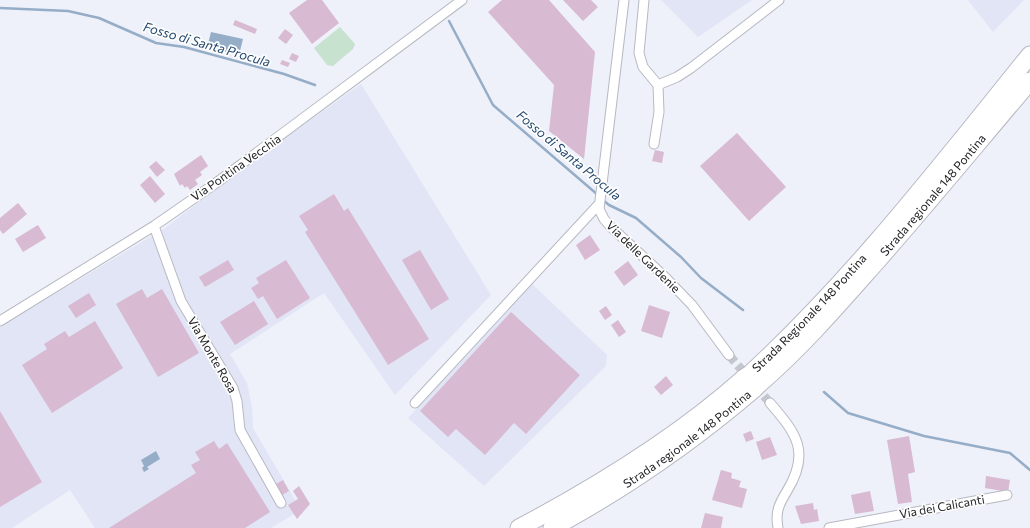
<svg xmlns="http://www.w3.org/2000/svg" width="1030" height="528" font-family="Commissioner,sans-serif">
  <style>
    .built { fill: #e1e5f6 }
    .green { fill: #c7e3cf }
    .water { fill: #95adc7 }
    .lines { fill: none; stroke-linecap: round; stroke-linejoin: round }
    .stream { stroke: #95adc7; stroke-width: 2.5 }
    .building { fill: #d8bad2 }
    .street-tunnel { stroke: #c5c7cf; stroke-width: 9; stroke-dasharray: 9 4.5; stroke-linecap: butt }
    .street-casing { stroke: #b7b9c2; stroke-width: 11 }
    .highway-casing { stroke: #b7b9c2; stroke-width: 19 }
    .street { stroke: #fff; stroke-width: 9 }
    .highway { stroke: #fff; stroke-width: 17 }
    .highway-bridge-casing { stroke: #b7b9c2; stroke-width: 19; stroke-linecap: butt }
    .highway-bridge { stroke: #fff; stroke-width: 17 }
    .labels { text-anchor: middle; stroke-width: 3.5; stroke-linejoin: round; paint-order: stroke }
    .street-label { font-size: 12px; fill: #212125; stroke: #fefefe }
    .water-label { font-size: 13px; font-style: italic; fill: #24496e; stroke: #fefefe }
  </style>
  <rect width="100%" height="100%" fill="#eef0fa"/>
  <!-- built -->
  <path class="built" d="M661 0H752L698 37Z
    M968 0H1024L993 32Z
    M361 84 491 295 395 395 324 293 230 354 247 383 252 407 253 428 301 510 271 528H95L70 490 12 528H0V327L165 228 254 160Z
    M531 283 607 355 606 366 484 486 408 418Z"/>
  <!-- green -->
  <path class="green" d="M340 27 355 44 353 49 333 66 327 65 314 48Z"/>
  <!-- water -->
  <path class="water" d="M211 32 243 39 239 55 207 48Z
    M156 451 160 459 147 467 149 469 144 472 142 468 144 466 141 460Z"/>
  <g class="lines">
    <!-- stream -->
    <path class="stream" d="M0 8 68 11 99 18 156 43 184 47 284 74 315 85
      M449 21 493 105 598 195
      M603 200 609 205 636 218 681 257 701 278 743 310
      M824 392 848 413 924 436 1010 453 1030 470"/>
  </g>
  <!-- building -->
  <path class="building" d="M307 0H322L339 23 312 44 289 13Z
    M502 0H549L595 52 584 159 549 131 554 85 488 12Z
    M563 0H591L598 7 583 21Z
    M235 20 257 29 255 34 233 25Z
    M285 29 293 35 286 44 278 38Z
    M292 53 299 56 296 62 289 59Z
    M282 60 290 63 288 67 280 64Z
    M737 133 786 187 749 221 700 166Z
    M655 150 664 152 662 163 652 161Z
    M201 155 208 166 200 172 202 175 195 180 198 184 190 190 187 186 185 188 182 184 180 186 174 174Z
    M156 161 165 170 157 177 149 167Z
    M150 176 165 194 155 203 140 185Z
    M334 194 344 211 348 208 429 339 388 365 305 232 308 230 299 216Z
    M18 203 27 214 3 234 0 230V218Z
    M38 225 46 238 23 252 15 239Z
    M590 235 600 250 585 260 576 245Z
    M420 250 449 299 431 310 402 260Z
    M228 260 234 270 205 287 199 277Z
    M286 260 310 298 277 319 263 296 258 299 251 288 259 283 256 278Z
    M628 261 638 275 624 286 614 272Z
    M142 289 147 298 162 289 199 353 158 377 116 304Z
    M89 293 96 305 76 318 68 306Z
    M254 301 268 324 235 345 220 322Z
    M649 305 670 312 662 338 641 331Z
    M606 306 612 315 605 320 599 311Z
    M511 312 580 375 526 434 514 423 485 455 456 429 448 437 420 411Z
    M618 320 626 332 619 337 611 325Z
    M95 321 123 368 52 413 22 365 47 349 44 344 65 331 69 337Z
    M666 376 673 385 661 395 654 387Z
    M0 411 42 482 0 507Z
    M751 431 754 439 746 442 743 434Z
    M909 436 915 472 908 474 912 502 898 504 887 440Z
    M770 437 777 455 762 460 756 442Z
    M214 441 219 449 227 443 270 512 245 528H109L196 473 191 465 200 460 195 452Z
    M721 470 732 473 731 478 741 481 739 487 747 489 742 508 712 500Z
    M986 476 1010 480 1008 492 985 488Z
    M283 480 289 491 282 495 276 484Z
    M299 486 310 504 297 519 288 505 298 499 293 491Z
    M870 491 874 511 855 514 851 495Z
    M813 503 814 510 817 509 819 521 801 524 795 506Z
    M705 513 723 517 721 528H701Z"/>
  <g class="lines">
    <!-- street-tunnel -->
    <path class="street-tunnel" d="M729 355 770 403"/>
    <!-- street casing -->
    <g class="street-casing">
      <path id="street" d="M624 0 599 209 604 219 611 227 665 277 692 305 729 355
        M644 0 639 53 643 67 658 85 677 77 691 68 779 0
        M654 144 659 112 658 85
        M154 226 181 301 233 388 237 401 240 430 281 503
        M0 321 154 226 216 183 462 0
        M415 403 599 204
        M770 403C796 433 811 452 787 491 779 504 775 512 778 528
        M829 528 1007 495"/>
    </g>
    <!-- highway casing -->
    <g class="highway-casing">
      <g id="highway">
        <path id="s1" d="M750 374C854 278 941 165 1030 55"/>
        <path id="s2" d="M759 384C802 347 839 304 877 261 929 202 979 141 1030 81"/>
        <path d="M519 528C598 486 677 438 744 378"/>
        <path id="s3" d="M552 528C624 489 692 442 754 389"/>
      </g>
    </g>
    <!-- street -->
    <use href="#street" class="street"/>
    <!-- highway -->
    <use href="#highway" class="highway"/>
    <!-- highway-bridge casing -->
    <g class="highway-bridge-casing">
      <path id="highway-bridge" d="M744 378 750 374
        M754 389 759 384"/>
    </g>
    <!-- highway-bridge -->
    <use href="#highway-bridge" class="highway-bridge"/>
  </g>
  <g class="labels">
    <!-- street labels -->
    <g class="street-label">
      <text transform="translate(236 168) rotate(-35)" y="4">Via Pontina Vecchia</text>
      <text dy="4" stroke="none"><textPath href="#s2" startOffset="257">Strada regionale 148 Pontina</textPath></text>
      <text transform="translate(643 257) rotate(44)" y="4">Via delle Gardenie</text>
      <text dy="4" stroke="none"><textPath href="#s1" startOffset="85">Strada Regionale 148 Pontina</textPath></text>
      <text transform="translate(212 355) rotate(60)" y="4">Via Monte Rosa</text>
      <text dy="4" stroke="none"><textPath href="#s3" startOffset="162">Strada regionale 148 Pontina</textPath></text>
      <text transform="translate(942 507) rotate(-10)" y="4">Via dei Calicanti</text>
    </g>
    <!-- water labels -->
    <g class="water-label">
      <text transform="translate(207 44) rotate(16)" y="5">Fosso di Santa Procula</text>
      <text transform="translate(569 155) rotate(40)" y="5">Fosso di Santa Procula</text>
    </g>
  </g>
</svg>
